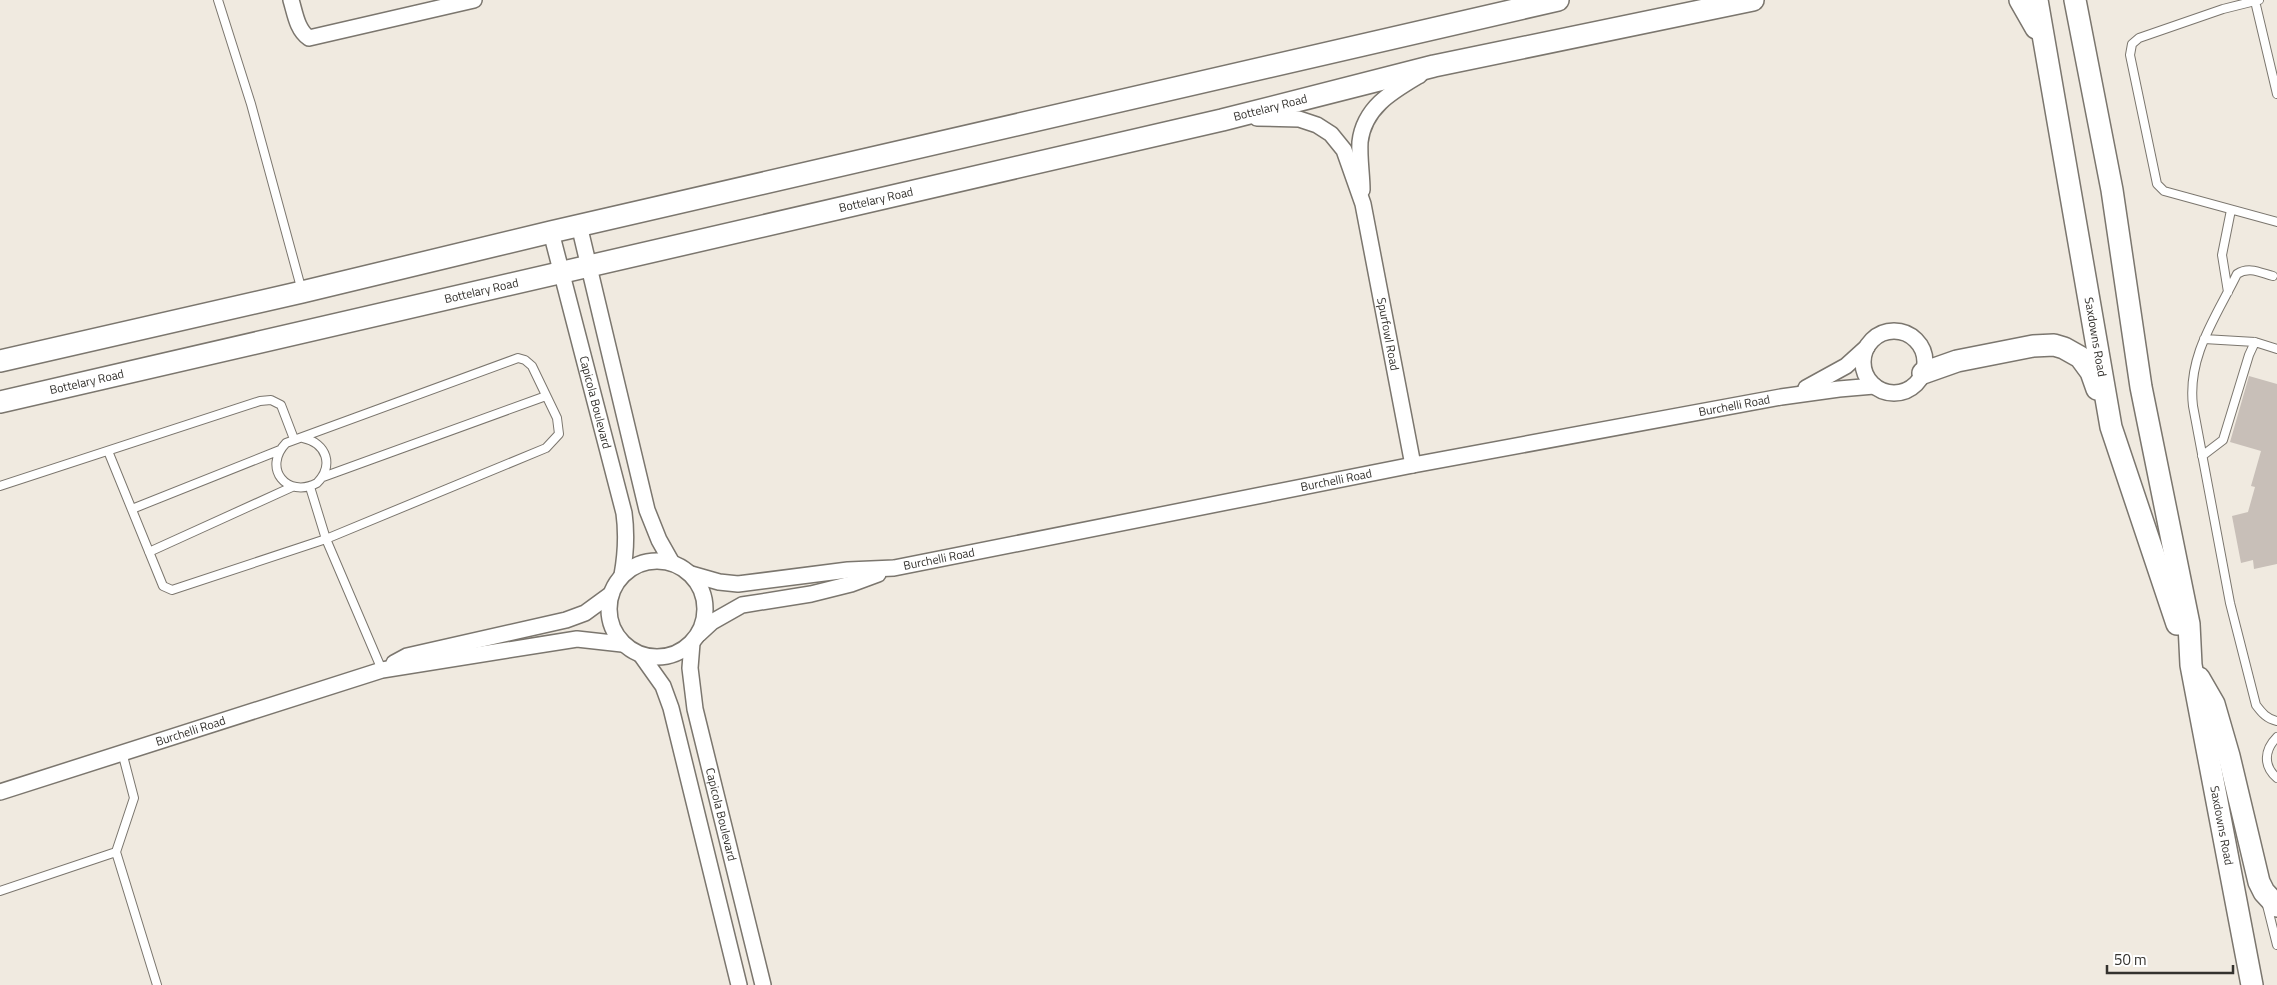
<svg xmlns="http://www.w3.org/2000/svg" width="2277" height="985" font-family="'Titillium Web',sans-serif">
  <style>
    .building { fill: #c8bfb8 }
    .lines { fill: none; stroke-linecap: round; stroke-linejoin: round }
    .lane-casing { stroke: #7b766e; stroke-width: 10 }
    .street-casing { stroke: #7b766e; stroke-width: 18 }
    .secondary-casing { stroke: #7b766e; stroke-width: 24 }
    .lane { stroke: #fff; stroke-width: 8 }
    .street { stroke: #fff; stroke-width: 15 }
    .secondary { stroke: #fff; stroke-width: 21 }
    .labels { text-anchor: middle; stroke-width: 4.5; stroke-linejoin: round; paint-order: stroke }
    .street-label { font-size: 12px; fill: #34322e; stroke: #fff }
  </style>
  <rect width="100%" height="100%" fill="#f0eae0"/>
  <!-- building -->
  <path class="building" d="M2249 376 2277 384V564L2254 569 2253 560 2241 563 2232 516 2248 512 2255 487 2251 486 2261 451 2230 442Z"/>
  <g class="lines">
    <!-- lane casing -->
    <g class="lane-casing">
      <path id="lane" d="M218 0 251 104 302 291
        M2259 0 2223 9 2139 38 2132 44 2130 55 2157 184 2164 191 2277 222
        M2255 1 2277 94
        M2273 276C2261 273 2249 266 2237 274 2216 317 2187 356 2193 406L2230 603 2256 705C2262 713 2267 719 2277 721
        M2228 292 2222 255 2231 210
        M2204 339 2255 342 2277 349
        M108 451 163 586 172 590 326 539 546 448 559 434 557 418 532 366 525 360 518 358 286 443C262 468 287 499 317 483 334 466 327 443 303 438
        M2202 456 2223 440 2249 355 2255 342
        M323 477 546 396
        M0 486 260 401 271 400 281 405 294 439
        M310 487 326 539 382 670
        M132 509 280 450
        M149 552 292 487
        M2277 737C2264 750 2263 766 2277 778
        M122 752 134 798 116 852 157 985
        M0 891 116 852
        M2266 901 2277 945"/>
    </g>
    <!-- street casing -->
    <g class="street-casing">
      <g id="street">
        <path d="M291 0C295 13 297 30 309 38L474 0"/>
        <path id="s1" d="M1257 118 1299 119 1317 125 1331 134 1344 150 1363 204 1413 465"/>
        <path d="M1362 190C1362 175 1359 158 1360 142 1364 107 1393 91 1420 75"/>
        <path d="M579 225 647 510 659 540 672 563"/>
        <path id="s2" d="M551 232 624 513C627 535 626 553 622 575"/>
        <circle cx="1894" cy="362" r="31"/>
        <path d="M1806 388 1846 366 1867 347"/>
        <circle cx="657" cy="609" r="48"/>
        <path id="s3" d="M691 574 719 582 738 584 848 570 894 568 1413 465 1781 397 1839 389 1874 386"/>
        <path d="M699 634 712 622 742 605 811 594 851 584 878 574"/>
        <path id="s4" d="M692 643 690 668 695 709 763 985"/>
        <path d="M641 655 663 686 671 708 739 985"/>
        <path d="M394 663 407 656 566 620 585 613 611 594"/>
        <path id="s5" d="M0 792 382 670 577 639 622 644"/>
      </g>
    </g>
    <!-- secondary casing -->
    <g class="secondary-casing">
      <g id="secondary">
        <path d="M2020 0 2036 28"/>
        <path id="s6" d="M2037 0 2111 427 2177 624"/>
        <path id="s7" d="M2075 0 2112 190 2141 387 2189 624 2191 665 2252 985"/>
        <path d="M0 361 302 292 551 232 1558 0"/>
        <path d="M1923 373 1957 361 2033 346 2054 345 2064 348 2080 357 2091 372 2097 389"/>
        <path id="s8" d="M0 402 1222 120 1434 66 1753 0"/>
        <path d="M2199 678 2214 704 2229 756 2259 882 2264 892 2277 906"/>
      </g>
    </g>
    <!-- lane -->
    <use href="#lane" class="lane"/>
    <!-- street -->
    <use href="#street" class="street"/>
    <!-- secondary -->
    <use href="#secondary" class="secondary"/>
  </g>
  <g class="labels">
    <!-- street labels -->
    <g class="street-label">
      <text dy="4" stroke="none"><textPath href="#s8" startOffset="1304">Bottelary Road</textPath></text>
      <text dy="4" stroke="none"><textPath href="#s8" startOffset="899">Bottelary Road</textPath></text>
      <text dy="4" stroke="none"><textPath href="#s8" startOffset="494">Bottelary Road</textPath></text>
      <text dy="4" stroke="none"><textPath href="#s1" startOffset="288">Spurfowl Road</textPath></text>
      <text dy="4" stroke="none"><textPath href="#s6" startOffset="342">Saxdowns Road</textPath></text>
      <text dy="4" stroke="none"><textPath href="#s8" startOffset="89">Bottelary Road</textPath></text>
      <text dy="4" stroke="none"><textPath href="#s2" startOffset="176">Capicola Boulevard</textPath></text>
      <text dy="4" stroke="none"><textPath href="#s3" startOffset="1061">Burchelli Road</textPath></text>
      <text dy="4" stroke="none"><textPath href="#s3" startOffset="656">Burchelli Road</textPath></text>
      <text dy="4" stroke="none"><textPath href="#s3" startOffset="251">Burchelli Road</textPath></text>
      <text dy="4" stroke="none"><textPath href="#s5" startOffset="200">Burchelli Road</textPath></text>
      <text dy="4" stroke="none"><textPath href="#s4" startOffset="175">Capicola Boulevard</textPath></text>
      <text dy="4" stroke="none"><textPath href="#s7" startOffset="839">Saxdowns Road</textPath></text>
    </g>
  </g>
  <!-- scale -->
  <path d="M2107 965v8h126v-8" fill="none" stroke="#34322e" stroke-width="2.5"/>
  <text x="2114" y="965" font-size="15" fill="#34322e" stroke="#ffffff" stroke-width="4" paint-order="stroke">50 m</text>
</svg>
